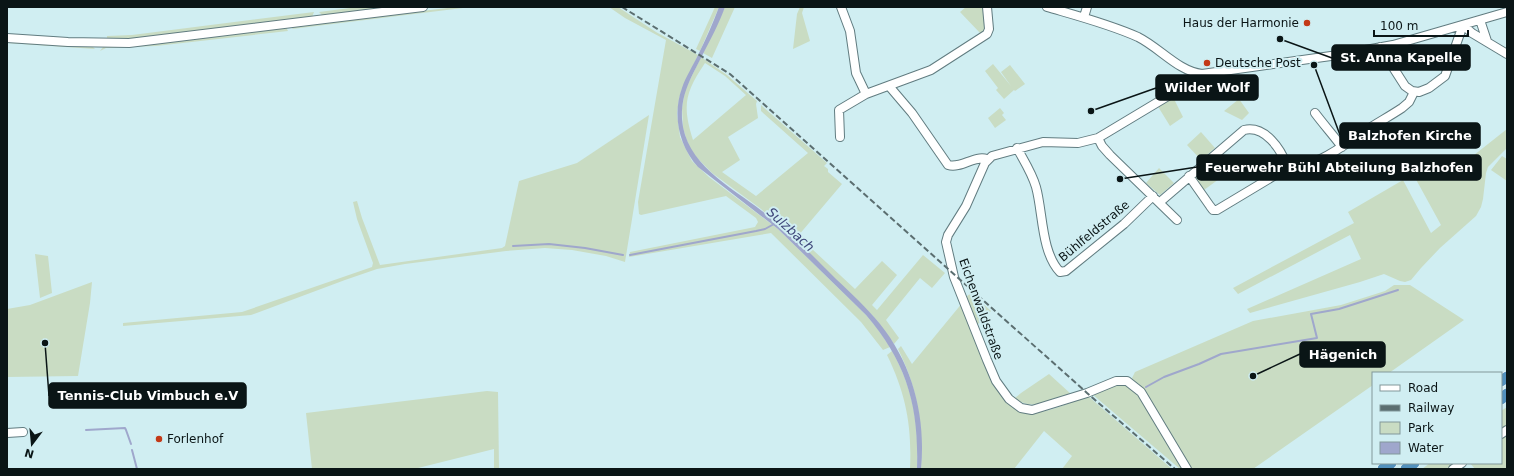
<svg xmlns="http://www.w3.org/2000/svg" width="1514" height="476" font-family="'DejaVu Sans',sans-serif">
  <style>
    .green { fill: #c9dcc3; fill-rule: evenodd }
    .water { fill: #9fa7cc }
    .lines { fill: none; stroke-linecap: round; stroke-linejoin: round }
    .stream { stroke: #9fa7cc; stroke-width: 2 }
    .minor-casing { stroke: #617c80; stroke-width: 10 }
    .highway-casing { stroke: #fff; stroke-width: 12 }
    .minor { stroke: #fff; stroke-width: 8 }
    .highway { stroke: #5391bd; stroke-width: 11 }
    .rail { stroke: #5b6e70; stroke-width: 2; stroke-dasharray: 6 3; stroke-linecap: butt }
    .poi-dot { fill: #c33917; stroke: #d0eef2; stroke-width: 1.5 }
    .labels { text-anchor: middle; stroke-width: 4; stroke-linejoin: round; paint-order: stroke }
    .poi-label { font-size: 12px; fill: #0a1516; stroke: #d0eef2; text-anchor: start }
    .street-label { font-size: 12px; fill: #0a1516; stroke: #d0eef2 }
    .water-label { font-size: 13px; font-style: italic; fill: #3f477a; stroke: #d0eef2 }
    .leader { fill: none; stroke: #0a1516; stroke-width: 1.5 }
    .callout-dot { fill: #0a1516; stroke: #d0eef2; stroke-width: 1.5 }
    .callout { fill: #0a1516; stroke: #0a1516; stroke-width: 1.5 }
    .callout-label { font-size: 13px; text-anchor: middle; font-weight: bold; fill: #fff }
  </style>
  <rect width="100%" height="100%" fill="#d0eef2"/>
  <!-- green -->
  <path class="green" d="M358 7H391L323 16 319 12Z
    M456 7H471L292 29 294 26Z
    M609 7H618L656 32 698 55 682 89 679 99 677 114 680 137 692 161 709 177 778 229 866 315 877 328 890 347 883 350 861 322 771 233 629 257 630 252 755 227 758 222 756 218 726 196 641 215 639 214 638 202 666 40 625 18Z
    M715 7H719L700 51 696 49Z
    M725 7H735L712 58 703 53Z
    M800 7H804L802 13 810 41 793 49 797 14Z
    M966 7H983L985 32 981 34 960 12Z
    M314 12 312 17 134 38 107 39V36L132 35Z
    M286 27 288 31 156 46 106 48 100 51 103 47 106 46Z
    M7 40 93 47 95 49 7 43Z
    M701 57 727 75 757 101 756 104 758 118 728 137 740 160 722 172 756 196 808 153 761 111V105L827 163 824 166 828 169V172L842 184 798 236 855 289 882 261 897 275 872 305 877 310 923 255 945 273 932 288 920 278 886 320 899 338 894 344 873 316 761 209 712 173 693 154 687 141 683 128 682 108 685 90ZM705 63 725 76 746 95 693 140C682 105 685 93 705 63Z
    M993 64 1011 86 1001 72 1010 65 1025 84 1015 91 1014 90 1004 99 996 90 998 88 985 71Z
    M1173 97 1183 117 1170 126 1157 105Z
    M1239 99 1249 113 1242 120 1224 111Z
    M1000 108 1004 113 1002 115 1006 120 995 128 988 118Z
    M649 115 625 262 606 256 572 250 545 248 506 251 405 264 377 269 345 280 251 315 123 326V323L242 312 372 267 373 263 357 219 353 202 357 201 362 218 380 265 502 248 505 246 519 181 577 163Z
    M1507 129V148L1488 167 1486 173 1483 199 1481 207 1476 216 1440 248 1421 268 1411 280 1405 282 1400 281 1384 274 1360 282 1250 313 1247 309 1361 259 1350 235 1238 294 1233 288 1354 223 1348 212 1403 180 1431 233 1441 225 1413 174 1425 168 1469 159Z
    M1201 132 1215 148 1201 160 1187 145Z
    M1216 155 1230 171 1204 190 1194 177Z
    M1502 156 1507 159V181L1491 170Z
    M1159 168 1174 183 1160 195 1146 183Z
    M35 254 48 256 52 293 40 298Z
    M92 282 90 303 78 376 7 377V309L30 305Z
    M1394 285H1410L1464 320 1389 373H1373V385L1253 469H1190L1133 381 1132 378 1135 372 1253 321 1341 305 1385 291Z
    M971 293 991 311 977 325 966 297Z
    M963 302C972 327 990 387 1008 403 1012 405 1033 412 1038 412 1054 411 1072 401 1088 396L1172 469H1062L1072 456 1044 431 1014 469H921C923 425 918 389 898 349L901 346 912 364Z
    M892 351C914 390 919 426 917 469H910C912 426 906 394 887 355Z
    M1049 374 1071 394C1053 400 1032 412 1015 398L1021 393Z
    M1123 383 1137 390 1185 469H1180L1092 394 1116 384Z
    M487 391 498 392 499 469H494V449L414 469H312L306 413Z
    M1507 407V427L1501 431V411Z
    M1507 432V469H1475L1470 463H1501V436Z
    M1430 463H1457L1448 469H1422Z"/>
  <!-- water -->
  <path class="water" d="M719 7H725C719 24 710 40 702 56 691 78 681 93 682 119 685 164 730 186 762 211 789 231 812 255 836 279 851 293 867 308 880 324 913 365 926 417 921 469H917C919 406 907 363 866 315L778 229 698 167C679 146 672 115 682 88 686 76 693 66 698 55 706 39 713 23 719 7Z"/>
  <g class="lines">
    <!-- stream -->
    <path class="stream" d="M513 246 549 244 585 248 623 255
      M630 255 756 231 765 229 774 224
      M1146 387 1164 377 1199 364 1221 354 1317 338 1311 314 1339 309 1398 290
      M86 430 125 428 126 430 131 444
      M132 450 137 469"/>
    <!-- minor casing -->
    <g class="minor-casing">
      <path id="minor" d="M841 7 850 31 856 73 866 94
        M1047 7C1078 16 1109 24 1138 37 1160 48 1178 71 1202 74L1338 55 1393 45 1507 12
        M1084 17 1087 7
        M1480 20 1487 41
        M1463 25 1472 33 1507 54
        M7 38 68 42 129 43 423 7
        M1380 47 1405 86 1412 91 1419 92 1429 88 1445 76 1463 25
        M889 86 912 113 948 165C961 169 974 155 987 159
        M1315 113C1324 125 1333 135 1342 147
        M840 137 839 110 866 94 931 70 987 34 989 29 987 7
        M1098 138 1102 146 1110 155 1177 220
        M1017 148C1024 161 1032 173 1036 187 1043 212 1041 252 1060 272L1066 271 1124 224 1153 196
        M1189 176 1210 206 1213 210H1217L1282 171 1287 166C1317 168 1342 146 1365 131 1377 123 1390 116 1402 108L1409 102 1414 92
        M1160 202 1244 130C1265 125 1281 149 1287 166
        M7 433 23 432
        M1501 434 1507 430
        M1187 469 1141 392 1127 381H1116L1087 393 1032 410 1021 408 1009 399 996 381 987 360 954 277 946 242 948 235 966 206 985 163 992 156 1043 142 1078 143 1098 138 1193 81 1198 74
        M1453 469 1462 463"/>
    </g>
    <!-- highway casing -->
    <g class="highway-casing">
      <path id="highway" d="M1501 381 1507 377
        M1501 399 1507 394
        M1383 469 1391 463
        M1406 469 1414 463"/>
    </g>
    <!-- minor -->
    <use href="#minor" class="minor"/>
    <!-- highway -->
    <use href="#highway" class="highway"/>
    <!-- rail -->
    <path class="rail" d="M622 7 730 74 1087 393 1175 469"/>
  </g>
  <!-- markers -->
  <g class="poi-dot">
    <circle cx="1307" cy="23" r="4"/>
    <circle cx="1207" cy="63" r="4"/>
    <circle cx="159" cy="439" r="4"/>
  </g>
  <g class="labels">
    <!-- poi labels -->
    <g class="poi-label">
      <text x="1299" y="27" text-anchor="end">Haus der Harmonie</text>
      <text x="1215" y="67">Deutsche Post</text>
      <text x="167" y="443">Forlenhof</text>
    </g>
    <!-- street labels -->
    <g class="street-label">
      <text transform="translate(1094 231) rotate(-40)" y="4">Bühlfeldstraße</text>
      <text transform="translate(981 309) rotate(70)" y="4">Eichenwaldstraße</text>
    </g>
    <!-- water labels -->
    <g class="water-label">
      <text transform="translate(791 229) rotate(42)" y="5">Sulzbach</text>
    </g>
  </g>
  <!-- callouts -->
  <path class="leader" d="M1280 39L1332 58M1091 111L1156 88M1314 65L1340 135M1120 179L1197 167M1253 376L1300 354M45 343L49 396"/>
  <g class="callout-dot">
    <circle cx="1280" cy="39" r="4"/>
    <circle cx="1091" cy="111" r="4"/>
    <circle cx="1314" cy="65" r="4"/>
    <circle cx="1120" cy="179" r="4"/>
    <circle cx="1253" cy="376" r="4"/>
    <circle cx="45" cy="343" r="4"/>
  </g>
  <g class="callout">
    <rect x="1332" y="45" width="138" height="25" rx="4"/>
    <rect x="1156" y="75" width="102" height="25" rx="4"/>
    <rect x="1340" y="123" width="140" height="25" rx="4"/>
    <rect x="1197" y="155" width="284" height="25" rx="4"/>
    <rect x="1300" y="342" width="85" height="25" rx="4"/>
    <rect x="49" y="383" width="197" height="25" rx="4"/>
  </g>
  <g class="callout-label">
    <text x="1401" y="62">St. Anna Kapelle</text>
    <text x="1207" y="92">Wilder Wolf</text>
    <text x="1410" y="140">Balzhofen Kirche</text>
    <text x="1339" y="172">Feuerwehr Bühl Abteilung Balzhofen</text>
    <text x="1343" y="359">Hägenich</text>
    <text x="148" y="400">Tennis-Club Vimbuch e.V</text>
  </g>
  <!-- border -->
  <rect width="1514" height="476" fill="none" stroke="#0a1516" stroke-width="16"/>
  <!-- legend -->
  <rect x="1372" y="372" width="130" height="92" fill="#d0eef2" stroke="#81979a"/>
  <rect x="1380" y="385" width="20" height="6" fill="#ffffff" stroke="#81979a"/>
  <text x="1408" y="392" font-size="12" fill="#0a1516">Road</text>
  <rect x="1380" y="405" width="20" height="6" fill="#5b6e70" stroke="#81979a"/>
  <text x="1408" y="412" font-size="12" fill="#0a1516">Railway</text>
  <rect x="1380" y="422" width="20" height="12" fill="#c9dcc3" stroke="#81979a"/>
  <text x="1408" y="432" font-size="12" fill="#0a1516">Park</text>
  <rect x="1380" y="442" width="20" height="12" fill="#9fa7cc" stroke="#81979a"/>
  <text x="1408" y="452" font-size="12" fill="#0a1516">Water</text>
  <!-- north arrow -->
  <g transform="translate(32 444) rotate(196)" stroke="#d0eef2" stroke-width="3" paint-order="stroke">
  <path d="M0-3L7 15L0 10L-7 15Z" fill="#0a1516"/>
  <text y="-6" font-size="11" font-weight="bold" text-anchor="middle" fill="#0a1516">N</text>
  </g>
  <!-- scale -->
  <path d="M1374 30v6h94v-6" fill="none" stroke="#0a1516" stroke-width="2"/>
  <text x="1380" y="30" font-size="12" fill="#0a1516" stroke="#d0eef2" stroke-width="3" paint-order="stroke">100 m</text>
</svg>
